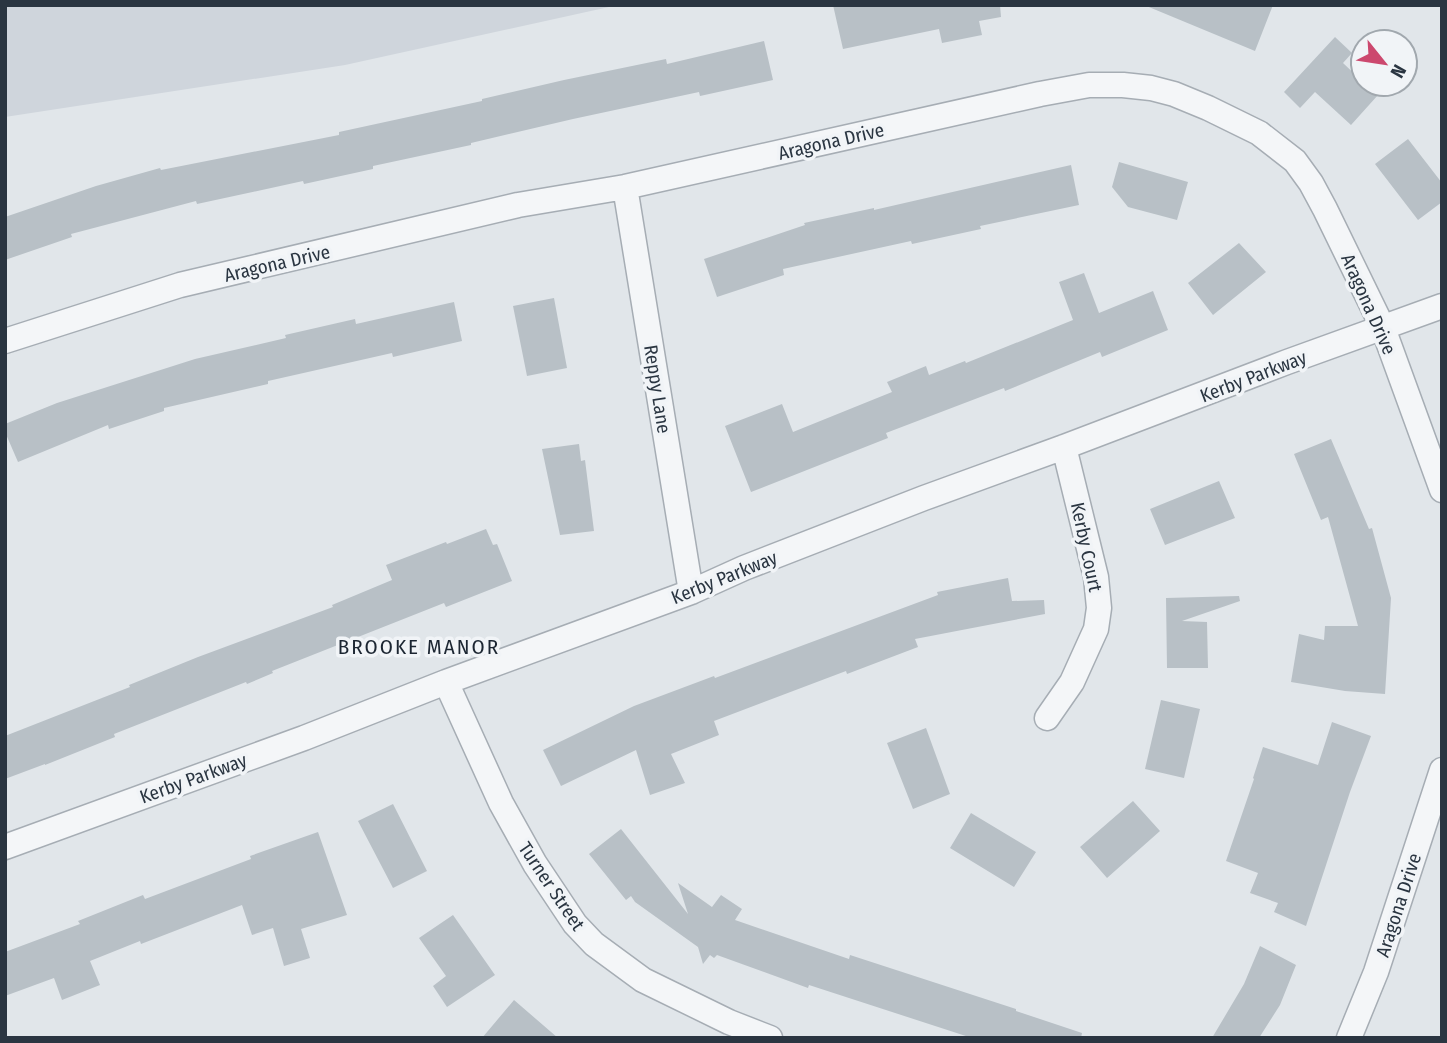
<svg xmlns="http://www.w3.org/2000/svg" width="1447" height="1043" font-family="'Fira Sans Condensed',sans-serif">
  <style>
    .built { fill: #cfd5dc }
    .building { fill: #b8c0c6 }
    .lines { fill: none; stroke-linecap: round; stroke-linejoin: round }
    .minor-casing { stroke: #a6adb4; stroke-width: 27 }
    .minor { stroke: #f4f6f8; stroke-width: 24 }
    .labels { text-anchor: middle; stroke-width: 7; stroke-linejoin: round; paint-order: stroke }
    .street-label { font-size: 19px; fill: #2a3541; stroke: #f1f4f7 }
    .neighbourhood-label { font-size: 21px; letter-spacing: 2px; fill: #1c2632; stroke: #f1f4f7 }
  </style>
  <rect width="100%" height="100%" fill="#e1e6ea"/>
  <!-- built -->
  <path class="built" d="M5 5H618L345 65 5 117Z"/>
  <!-- building -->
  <path class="building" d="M833 5H1000L1001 17 979 21 982 35 942 43 939 29 843 49Z
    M1144 5H1273L1255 51Z
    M1335 37 1352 53 1343 63 1363 82V84H1366L1378 95 1351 125 1315 92 1300 108 1284 92Z
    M764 41 773 80 700 96 699 92 573 119 471 143V145L373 166V169L304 184 303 181 197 204 196 201 71 234 72 237 5 260V217L96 186 160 168 161 170 339 135V132L482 101V99L564 80 666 59 667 64Z
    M1408 139 1442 183V202L1418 220 1375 164Z
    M1119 162 1188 182 1177 220 1128 207 1112 187Z
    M1071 165 1079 205 980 226 981 229 912 244 911 241 783 269 784 275 717 297 704 259 805 225 804 223 874 208V210Z
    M1239 243 1266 272 1213 315 1188 283Z
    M1084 273 1099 313 1153 291 1168 330 1102 357 1100 352 1005 391 1004 388 886 433 888 438 751 492 725 426 782 404 793 432 892 392 887 382 926 366 929 375 965 361 966 363 1073 320 1059 282Z
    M554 298 567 368 527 376 513 306Z
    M454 302 462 341 393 357 392 353 268 381V384L164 408V411L109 429 108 425 18 462 5 432V424L57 403 195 359 286 338 285 335 355 319 356 324Z
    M1331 439 1369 529 1372 528 1391 598 1385 694 1345 691 1291 682 1299 634 1324 640 1325 626H1358L1328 517 1321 520 1294 454Z
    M579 444 581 461 585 460 594 531 560 535 542 449Z
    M1219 481 1235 518 1165 545 1150 509Z
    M486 529 493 545 497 544 512 581 446 607 444 603 272 671 273 673 247 684 246 682 114 734 115 737 45 765V764L5 779V736L130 687 129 685 198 657 333 607 332 605 392 580 386 565 446 542 447 544Z
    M1008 578 1012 601 1044 600 1045 614 915 639 918 647 847 674 846 671 714 721 719 735 671 754 685 783 650 795 636 750 561 786 543 750 634 706 714 676 715 678 938 595 937 592Z
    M1239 596 1240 601 1182 621 1207 622 1208 668H1167L1166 598Z
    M1161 700 1200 709 1184 778 1145 769Z
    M1332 722 1371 736 1350 792 1306 926 1274 912 1278 903 1250 893 1258 873 1226 861 1254 779 1253 778 1263 747 1318 765Z
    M926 728 950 794 913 809 887 743Z
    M1133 801 1160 831 1107 878 1080 847Z
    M393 804 427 871 393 888 358 821Z
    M971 813 1036 852 1014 887 950 848Z
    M621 829 688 914 678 883 712 907 721 895 742 909 735 920 849 959 850 955 1016 1009V1011L1082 1033 1081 1038H972L809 985 808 988 717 955 714 958 710 955 703 964 698 947 635 902 631 896 626 900 589 854Z
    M318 832 347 915 301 929 310 958 284 966 273 928 252 935 242 905 141 944 140 941 90 961 100 985 62 1000 54 978 5 996V952L80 924 78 921 143 895 145 899 251 859 250 856Z
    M453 915 495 975 447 1007 433 986 446 976 419 938Z
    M1260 946 1296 965 1280 1005 1259 1038H1212L1244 984Z
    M514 1000 558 1038H482Z"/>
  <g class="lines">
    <!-- minor casing -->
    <g class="minor-casing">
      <path id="minor" d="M625 187 691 592
        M5 341 180 285 518 205 625 187 1040 94 1089 85H1123L1151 88 1174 94 1208 108 1259 133 1295 161 1311 183 1325 209 1383 328 1442 490
        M446 682 501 803 535 864 575 924 594 944 643 980 729 1022 770 1038
        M1047 718 1072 682 1096 629 1099 608 1096 577 1064 447
        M5 847 304 738 446 682 691 592 744 568 924 498 1064 447 1287 362 1442 306
        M1349 1038 1376 972 1442 770"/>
    </g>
    <!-- minor -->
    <use href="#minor" class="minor"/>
  </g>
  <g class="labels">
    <!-- street labels -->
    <g class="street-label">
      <text transform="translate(831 141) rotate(-13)" y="7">Aragona Drive</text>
      <text transform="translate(277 263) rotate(-13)" y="7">Aragona Drive</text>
      <text transform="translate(1369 304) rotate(66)" y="7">Aragona Drive</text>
      <text transform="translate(1253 376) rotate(-21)" y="7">Kerby Parkway</text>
      <text transform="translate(658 389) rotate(81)" y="7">Reppy Lane</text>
      <text transform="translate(1087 547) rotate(78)" y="7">Kerby Court</text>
      <text transform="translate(724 577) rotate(-22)" y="7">Kerby Parkway</text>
      <text transform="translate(193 778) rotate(-20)" y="7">Kerby Parkway</text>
      <text transform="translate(552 886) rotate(56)" y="7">Turner Street</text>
      <text transform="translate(1398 905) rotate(-72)" y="7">Aragona Drive</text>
    </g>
    <!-- neighbourhood labels -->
    <g class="neighbourhood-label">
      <text x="419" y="654">BROOKE MANOR</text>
    </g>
  </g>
  <!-- border -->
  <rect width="1447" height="1043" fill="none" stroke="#2a3541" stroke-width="14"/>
  <!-- north arrow -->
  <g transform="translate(1384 63) rotate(120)"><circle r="33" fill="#f1f4f7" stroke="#a1a8ae" stroke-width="2"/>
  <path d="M0-5L12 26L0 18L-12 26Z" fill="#cc486e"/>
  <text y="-10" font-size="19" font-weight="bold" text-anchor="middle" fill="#2a3541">N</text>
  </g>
</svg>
